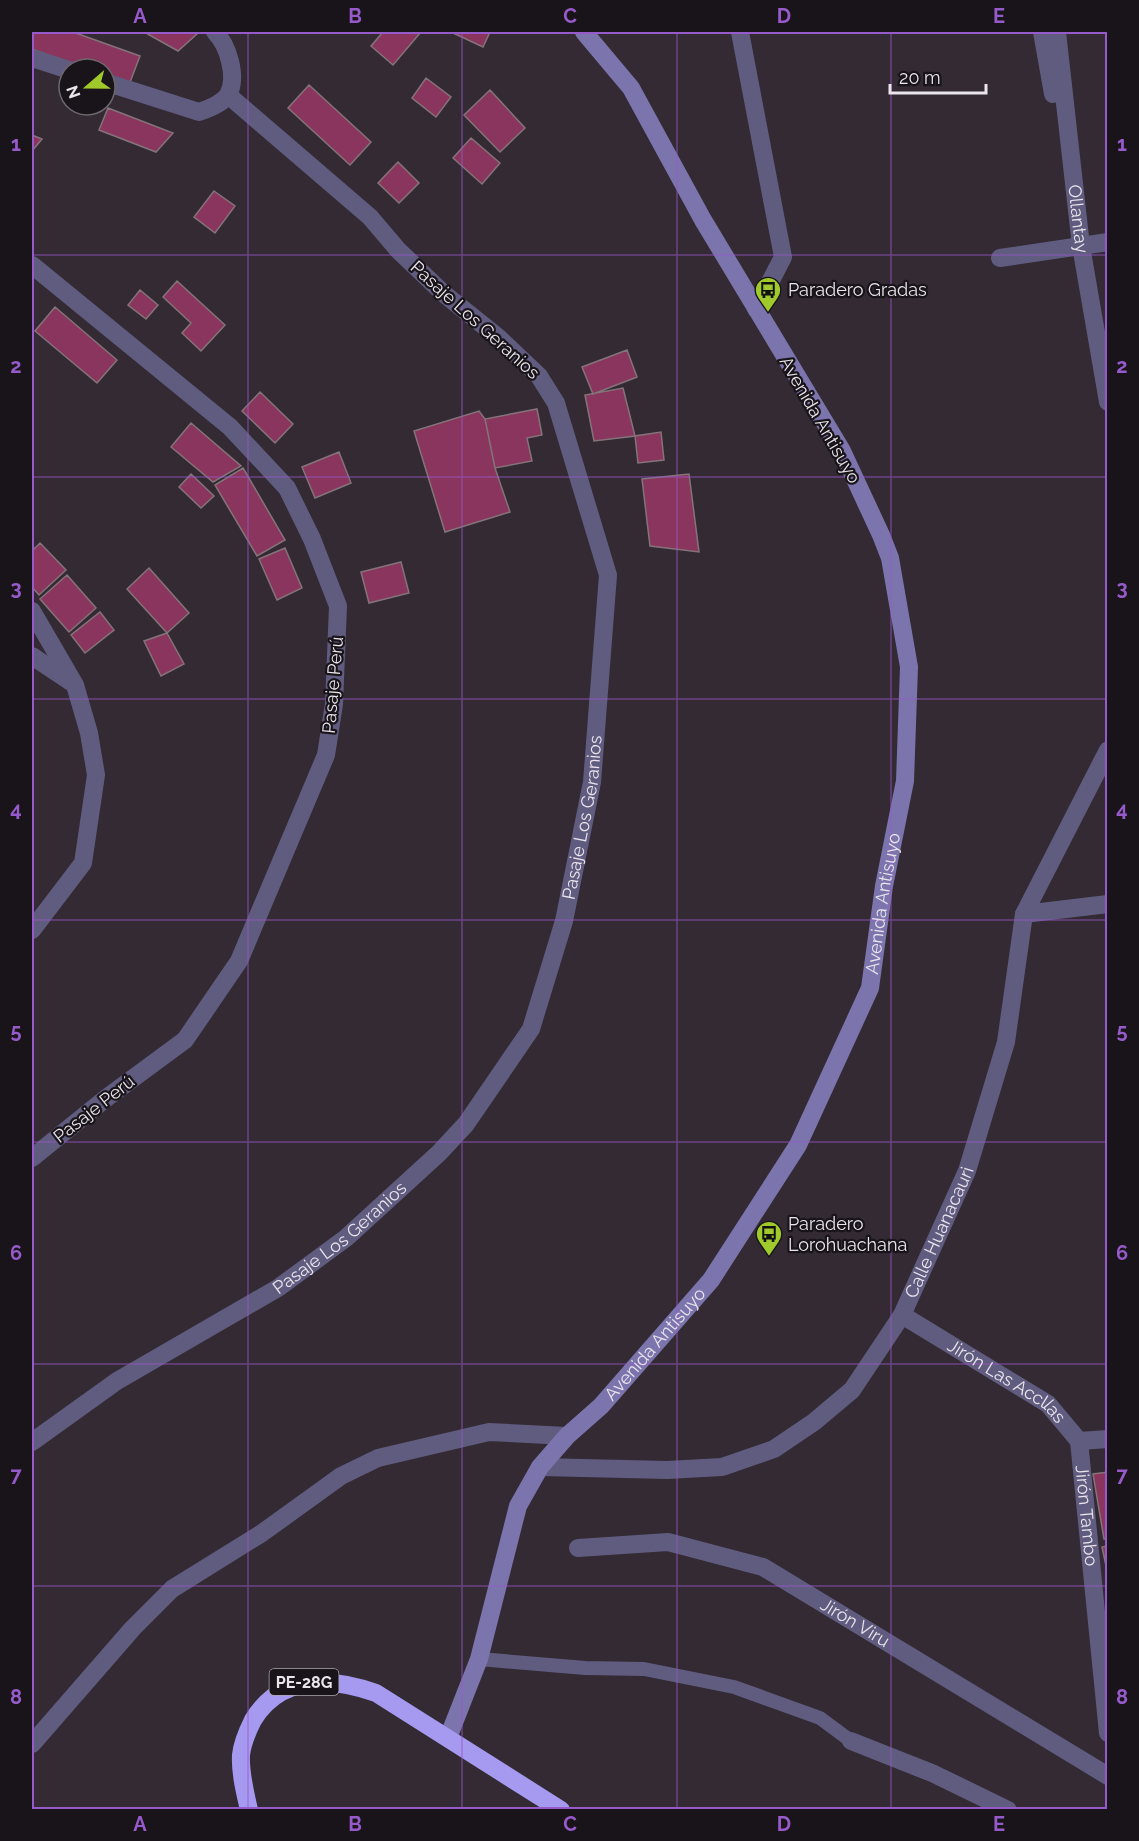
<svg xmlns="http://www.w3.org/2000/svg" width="1139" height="1841" font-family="Raleway,sans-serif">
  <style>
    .building { fill: #8a355d; stroke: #84747a; stroke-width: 1.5 }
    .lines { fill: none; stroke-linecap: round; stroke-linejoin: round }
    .lane { stroke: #605c7f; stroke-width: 14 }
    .street { stroke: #605c7f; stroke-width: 18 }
    .secondary { stroke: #7c75ad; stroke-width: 18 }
    .highway { stroke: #a59af0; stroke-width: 18 }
    .grid { fill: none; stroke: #975aca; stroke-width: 1.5; stroke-opacity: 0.55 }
    .labels { text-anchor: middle; stroke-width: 4.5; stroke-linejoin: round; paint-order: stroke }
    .shield { fill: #181419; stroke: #aba6ac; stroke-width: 1.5 }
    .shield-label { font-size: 16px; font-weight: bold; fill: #eae4eb }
    .street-label { font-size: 18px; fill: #eae4eb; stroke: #181419 }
    .poi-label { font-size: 18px; fill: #eae4eb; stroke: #181419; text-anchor: start }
    .neatline { fill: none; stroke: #975aca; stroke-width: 2 }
    .grid-label { font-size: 20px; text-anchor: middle; font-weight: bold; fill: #975aca }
  </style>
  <rect width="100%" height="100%" fill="#332a34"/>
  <!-- building -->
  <path class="building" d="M32 32H73L140 56 129 85 105 76V69H86L32 49Z
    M144 32H193L197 34 178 51Z
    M383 32H417L420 33 393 65 371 46Z
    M451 32H490L483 47Z
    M426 78 451 97 436 117 412 98Z
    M309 85 371 142 350 165 288 108Z
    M490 90 525 128 500 152 464 115Z
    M108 108 173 133 156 152 99 130Z
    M32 135 42 139 32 151Z
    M471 138 500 163 482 184 453 158Z
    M398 162 419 183 399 203 378 183Z
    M214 191 235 206 215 233 194 217Z
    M177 281 225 325 201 351 182 333 191 323 163 297Z
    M140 290 158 305 146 319 128 305Z
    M55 307 117 360 97 383 35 331Z
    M627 350 637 377 593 394 582 367Z
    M623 388 635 436 594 441 585 395Z
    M260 392 293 424 275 443 242 411Z
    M537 409 542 435 527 438 532 461 495 468 485 419Z
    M479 411 485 419 495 468 510 512 445 532 414 431Z
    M191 423 241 466 213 482 171 447Z
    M661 432 664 460 638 463 635 436Z
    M339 452 351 483 315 498 302 467Z
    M243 468 285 540 257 556 215 485Z
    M191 474 214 496 201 508 179 487Z
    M689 474 699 552 650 546 642 479Z
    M40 543 66 570 39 595 32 587V551Z
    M285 548 302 588 277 600 259 559Z
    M401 562 409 593 369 603 361 572Z
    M149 568 189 613 167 633 127 589Z
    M67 575 96 608 69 632 40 599Z
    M100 612 114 630 85 653 71 635Z
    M167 633 184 664 161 676 144 641Z
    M1108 1472V1539H1104L1093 1474Z
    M1108 1546V1575L1102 1547Z"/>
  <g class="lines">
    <!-- lane -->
    <path class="lane" d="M479 1659 585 1668 644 1669 734 1687 820 1718 851 1741"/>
    <!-- street -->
    <g class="street">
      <path d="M740 32 783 257 756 309"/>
      <path d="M1042 32 1053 94"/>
      <path id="s1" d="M1057 32 1081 246 1108 402"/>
      <path d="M32 58 69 70"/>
      <path d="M105 82 199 112C208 109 222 104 228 95 238 77 228 45 215 32"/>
      <path d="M1000 258 1108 242"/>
      <path d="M32 265 230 427 287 488 312 539 338 606 334 704 326 755 239 961 185 1040 105 1099 32 1158"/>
      <path d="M32 611 75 685 89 733 96 775 83 863 32 930"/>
      <path d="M32 656 71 682"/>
      <path d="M1024 914 1108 904"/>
      <path id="s2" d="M902 1315 1048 1404 1079 1441 1108 1439"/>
      <path id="s3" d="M1079 1441 1108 1733"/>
      <path id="s4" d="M32 1442 117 1381 278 1288 346 1238 439 1153 466 1124 531 1029 564 921 592 782 608 575 556 403 539 376 499 338 443 293 398 250 370 217 228 95"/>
      <path id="s5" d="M540 1467 667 1470 722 1467 774 1449 814 1422 852 1390 902 1315 967 1171 1006 1042 1024 914 1108 750"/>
      <path id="s6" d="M578 1548 668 1542 763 1567 1108 1776"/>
      <path d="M851 1741 932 1773 1008 1810"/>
      <path d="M32 1744 133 1628 172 1589 262 1533 341 1476 378 1458 489 1432 567 1436"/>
    </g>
    <!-- secondary -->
    <path class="secondary" id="s7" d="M448 1738 479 1659 518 1506 540 1467 567 1436 601 1406 711 1280 798 1145 870 988 884 886 905 781 909 667 890 558 881 535 842 451 703 220 631 88 584 32"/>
    <!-- highway -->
    <path class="highway" d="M249 1810C245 1792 240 1773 241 1755 242 1744 248 1730 253 1720 281 1674 330 1677 376 1693L561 1810"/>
  </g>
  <!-- grid -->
  <path class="grid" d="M248 32V1810M462 32V1810M677 32V1810M891 32V1810M32 255H1108M32 477H1108M32 699H1108M32 920H1108M32 1142H1108M32 1364H1108M32 1586H1108"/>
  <!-- icons -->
  <defs>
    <g id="bus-pin" transform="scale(1.35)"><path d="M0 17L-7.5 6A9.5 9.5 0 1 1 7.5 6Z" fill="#a0c92b" stroke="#181419"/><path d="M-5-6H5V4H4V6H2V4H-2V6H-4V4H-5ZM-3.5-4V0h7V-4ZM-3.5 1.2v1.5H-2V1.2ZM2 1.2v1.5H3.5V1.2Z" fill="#111"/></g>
  </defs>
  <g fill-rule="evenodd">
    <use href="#bus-pin" x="768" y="290"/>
    <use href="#bus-pin" x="769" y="1234"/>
  </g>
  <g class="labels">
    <!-- shield labels -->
    <rect class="shield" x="269.5" y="1669" width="69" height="26" rx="4.5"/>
    <g class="shield-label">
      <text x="304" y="1688">PE-28G</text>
    </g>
    <!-- street labels -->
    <g class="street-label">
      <text dy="6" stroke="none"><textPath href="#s1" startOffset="188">Ollantay</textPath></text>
      <text transform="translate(475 320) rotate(42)" y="6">Pasaje Los Geranios</text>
      <text transform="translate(820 420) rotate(60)" y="6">Avenida Antisuyo</text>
      <text transform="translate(333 685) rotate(-85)" y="6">Pasaje Perú</text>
      <text dy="6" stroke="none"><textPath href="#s4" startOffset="874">Pasaje Los Geranios</textPath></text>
      <text dy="6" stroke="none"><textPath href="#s7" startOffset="960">Avenida Antisuyo</textPath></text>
      <text transform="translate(94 1109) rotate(-38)" y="6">Pasaje Perú</text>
      <text dy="6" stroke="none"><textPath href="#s5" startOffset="516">Calle Huanacauri</textPath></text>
      <text dy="6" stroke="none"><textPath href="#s4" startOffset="370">Pasaje Los Geranios</textPath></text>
      <text dy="6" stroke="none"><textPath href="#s7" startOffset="456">Avenida Antisuyo</textPath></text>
      <text dy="6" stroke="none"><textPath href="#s2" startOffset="124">Jirón Las Accllas</textPath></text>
      <text dy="6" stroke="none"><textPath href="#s3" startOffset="75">Jirón Tambo</textPath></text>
      <text dy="6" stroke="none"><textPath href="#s6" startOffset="296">Jirón Viru</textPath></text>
    </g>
    <!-- poi labels -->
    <g class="poi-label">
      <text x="788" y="296">Paradero Gradas</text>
      <text x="788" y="1230">Paradero<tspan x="788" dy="21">Lorohuachana</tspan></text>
    </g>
  </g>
  <!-- border -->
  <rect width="1139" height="1841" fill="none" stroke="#181419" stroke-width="66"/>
  <!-- north arrow -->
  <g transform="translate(87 87) rotate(250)"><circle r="28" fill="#181419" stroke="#6c676d" stroke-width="1.5"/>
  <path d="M0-4.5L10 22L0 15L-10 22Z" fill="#a0c92b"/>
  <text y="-9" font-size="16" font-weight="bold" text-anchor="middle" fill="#eae4eb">N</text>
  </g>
  <!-- scale -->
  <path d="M890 84v9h96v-9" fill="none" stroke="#eae4eb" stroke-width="3"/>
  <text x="899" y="84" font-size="18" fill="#eae4eb" stroke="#181419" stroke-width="4.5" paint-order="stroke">20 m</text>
  <rect x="33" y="33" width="1073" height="1775" class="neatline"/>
  <g class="grid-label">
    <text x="140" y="23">A</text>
    <text x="355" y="23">B</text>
    <text x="570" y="23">C</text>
    <text x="784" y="23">D</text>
    <text x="999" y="23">E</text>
    <text x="16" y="151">1</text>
    <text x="1122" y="151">1</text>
    <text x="16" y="373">2</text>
    <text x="1122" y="373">2</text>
    <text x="16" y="595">3</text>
    <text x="1122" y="595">3</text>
    <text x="16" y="816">4</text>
    <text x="1122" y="816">4</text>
    <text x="16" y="1038">5</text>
    <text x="1122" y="1038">5</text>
    <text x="16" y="1260">6</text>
    <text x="1122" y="1260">6</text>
    <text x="16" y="1482">7</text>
    <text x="1122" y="1482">7</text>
    <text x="16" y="1704">8</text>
    <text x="1122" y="1704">8</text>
    <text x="140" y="1831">A</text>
    <text x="355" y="1831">B</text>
    <text x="570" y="1831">C</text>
    <text x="784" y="1831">D</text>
    <text x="999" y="1831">E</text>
  </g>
</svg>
